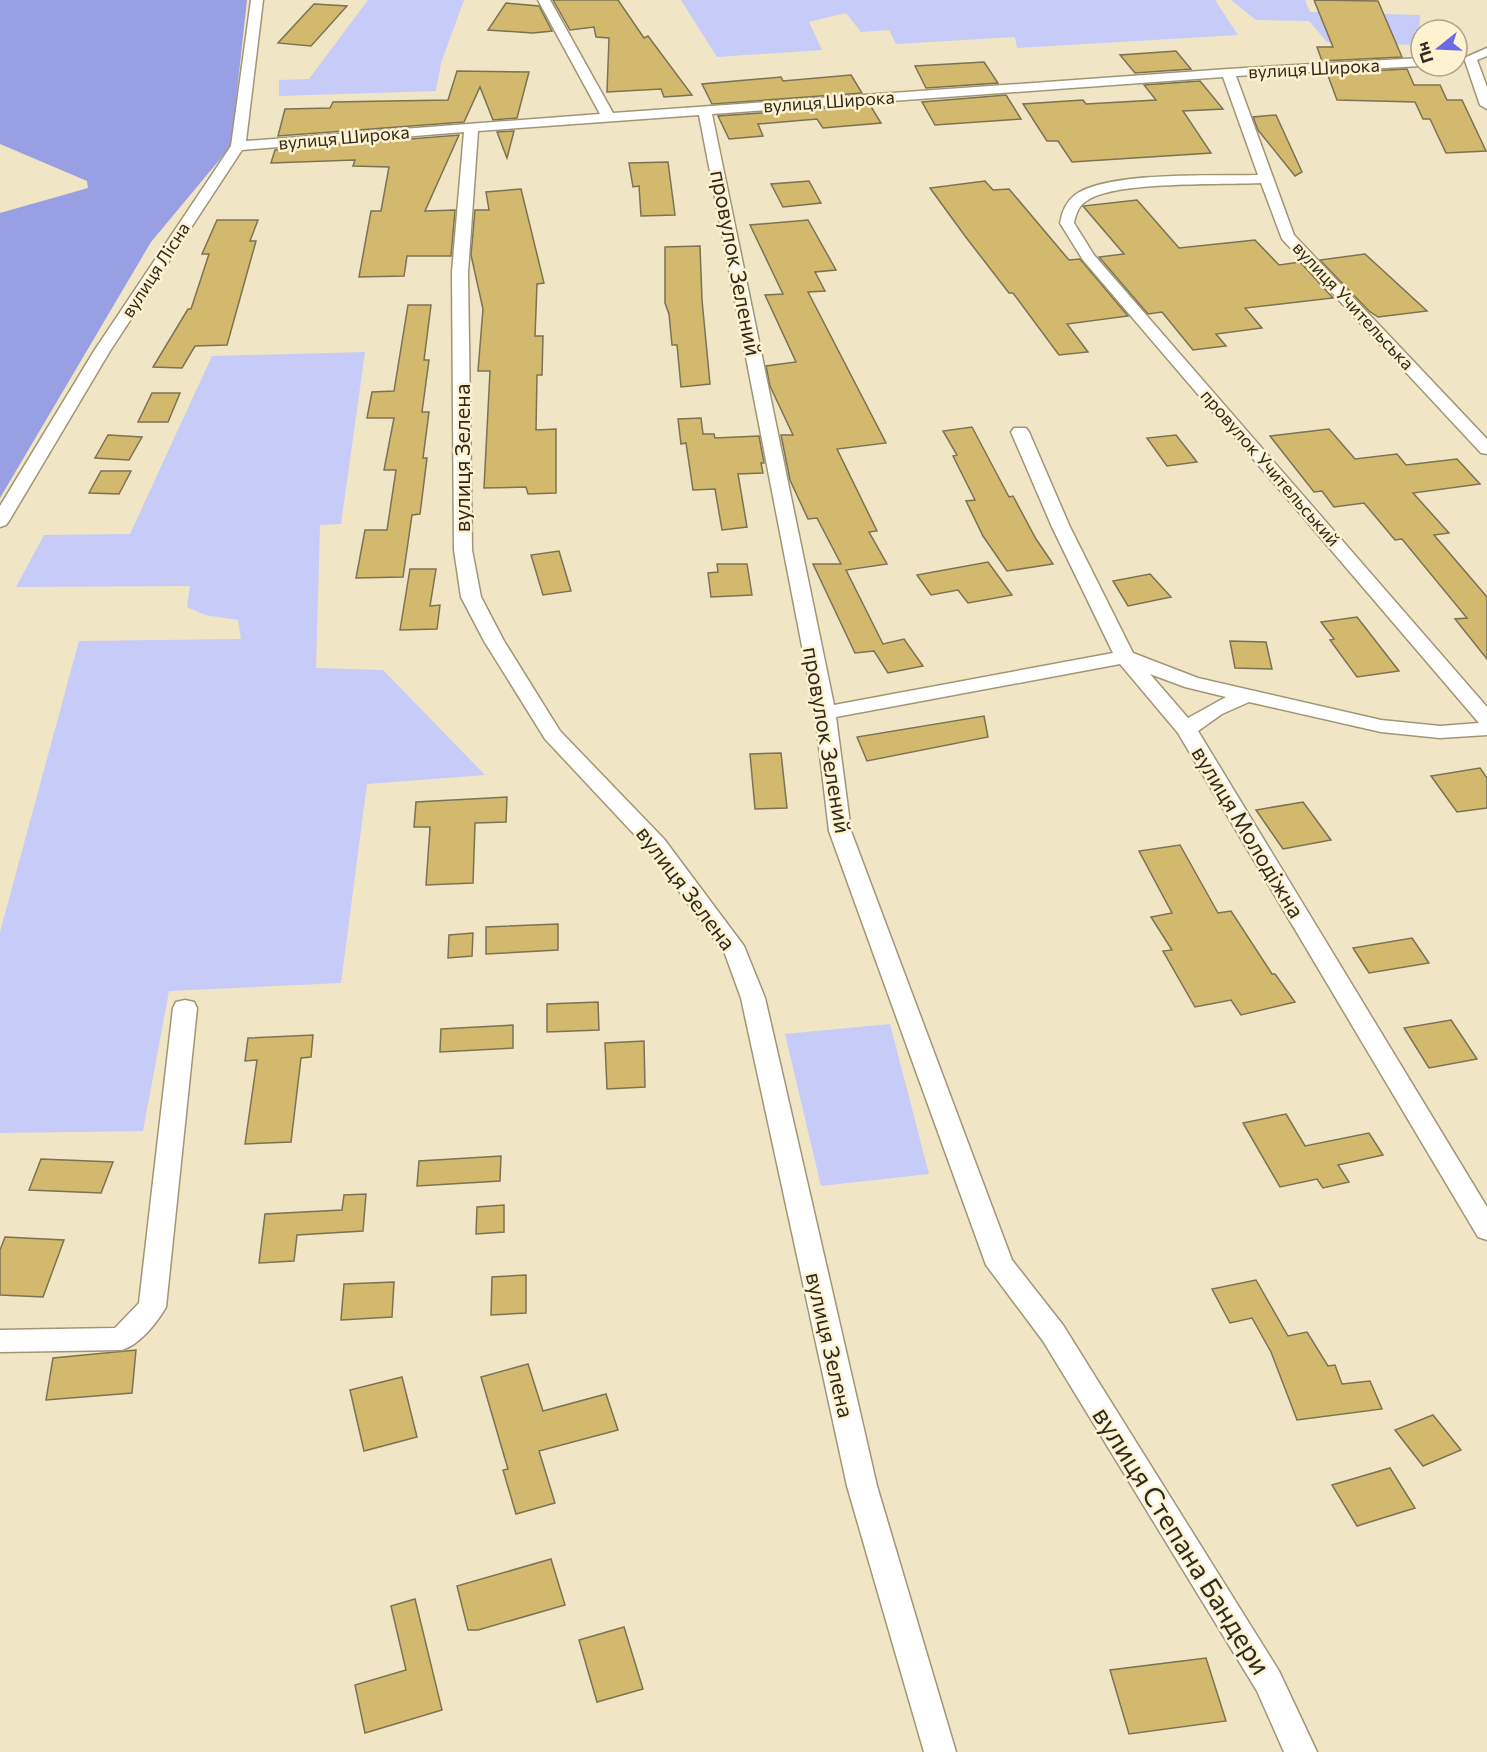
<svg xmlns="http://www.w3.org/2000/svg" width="1487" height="1752" font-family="Commissioner,sans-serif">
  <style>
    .green { fill: #c6cbf8 }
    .forest { fill: #989fe3 }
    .building { fill: #d2b96e; stroke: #7c7254; stroke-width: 1.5 }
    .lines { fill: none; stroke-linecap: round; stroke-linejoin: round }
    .street-casing { stroke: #a09676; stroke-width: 3 }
    .street { fill: #fff; fill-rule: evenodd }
    .labels { text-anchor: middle; stroke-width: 5; stroke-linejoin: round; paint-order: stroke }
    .far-street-label { font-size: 18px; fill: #2f2b1e; stroke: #fef2d1 }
    .street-label { font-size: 22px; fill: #2f2b1e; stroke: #fef2d1 }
    .near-street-label { font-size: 27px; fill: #2f2b1e; stroke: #fef2d1 }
  </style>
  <rect width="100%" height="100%" fill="#f0e5c4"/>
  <!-- green -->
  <path class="green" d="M368 0H464L441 63 436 91 279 96V80L309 79Z
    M681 0H1215L1238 35 1017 48 1015 37 896 44 889 30 861 32 846 13 809 22 822 50 717 57Z
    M1231 0H1305L1310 12 1420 15 1418 45 1327 42 1309 21 1256 20Z
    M365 352 341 524 320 525 316 668 383 670 485 775 367 784 341 983 169 991 143 1131 0 1133V932L79 641 241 639 238 620 205 615 187 607 190 586 16 587 44 535 130 534 212 356Z
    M890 1024 929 1174 821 1186 785 1034Z"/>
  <!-- forest -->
  <path class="forest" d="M0 0H247L231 146 151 242 0 498V213L88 188 87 181 0 144Z"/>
  <!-- building -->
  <path class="building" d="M553 0H618L644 38 648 36 692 95 664 97 661 89 607 92 609 38 596 37 594 27 570 30Z
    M1314 0 1378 1 1402 57 1322 61 1317 47H1333Z
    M506 3 539 6 552 31 533 33 488 30Z
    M314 4 347 6 311 46 278 43Z
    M1176 51 1191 69 1135 73 1120 55Z
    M984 62 998 83 926 88 915 66Z
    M1407 69 1414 85H1440L1447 100H1462L1486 151 1446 153 1430 119H1423L1415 102 1337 100 1327 73Z
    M457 71 529 72 517 118 493 120 480 87 464 122 278 136 285 109 330 108 333 102 448 100Z
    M851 75 862 93 712 104 702 84 781 77 783 81Z
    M1200 81 1223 109 1183 111 1211 153 1072 162 1058 141H1047L1023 104 1083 100 1086 104 1156 100 1144 85Z
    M1006 95 1021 119 935 125 922 102Z
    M870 105 881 123 823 128 817 119 758 124 763 136 729 139 718 116Z
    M1276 115 1302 172 1295 176 1258 130 1253 117Z
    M514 131 507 158 497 132Z
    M459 135 425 211 455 210 451 256H407L404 276 359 277 371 211H381L389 167 353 166 355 160 271 163 275 150Z
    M668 162 675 215 641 216 639 186 633 187 629 163Z
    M809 181 821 203 783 207 771 184Z
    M985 181 993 190 1009 189 1069 260 1080 259 1128 316 1067 324 1088 352 1059 355 1013 293H1009L965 236 930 188Z
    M521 189 544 283 537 284 535 336H543L542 375H537L536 430 556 429V493L528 494 526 487 484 488 490 371H478L483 309 471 255 475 210H489L486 192Z
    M1137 200 1179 248 1255 240 1279 265 1300 262 1333 298 1245 308 1262 328 1216 334 1226 346 1193 350 1162 312 1148 314 1099 257 1124 254 1083 206Z
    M217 220H258L250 241H256L227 345 195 346 182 368 153 367 188 309H191L209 254H202Z
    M808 220 836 270 815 272 825 291 808 292 886 443 837 449 877 531 869 532 887 564 846 570 883 644 904 639 923 666 888 673 874 651 855 653 813 564H841L817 518 808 519 790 480 781 435H793L770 386 766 366 796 362 765 295 783 294 750 225Z
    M700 246 702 300 710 384 681 387 677 345H672L669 314 665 303V247Z
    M1365 254 1427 311 1378 317 1369 311 1320 260Z
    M408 305H431L424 360H429L422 412H429L423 458H427L420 514 412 515 403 577 356 578 365 530H387L396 470H384L394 418H367L372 392 394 391Z
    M152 393H180L168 422H138Z
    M701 418 703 434H714L715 438 759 436 764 463H761L763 473 738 474 747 527 722 530 715 489 693 490 686 443 681 444 678 419Z
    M972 427 1009 497 1013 496 1036 539 1053 564 1007 571 983 536 966 501 975 500 953 456 957 455 943 431Z
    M1329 429 1355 459 1397 454 1406 465 1457 459 1480 484 1413 493 1449 533 1434 535 1487 597V659L1455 619 1467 618 1402 539 1395 540 1364 503 1334 507 1322 491 1314 492 1270 436Z
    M108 435 142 437 129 460 95 458Z
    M1176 435 1197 462 1167 466 1147 438Z
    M101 471H131L119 494 89 493Z
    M559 551 571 591 543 595 531 555Z
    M988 562 1012 595 968 603 958 590 931 595 917 575Z
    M717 564H747L752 595 711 597 708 573 718 572Z
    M410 569H436L430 606 440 605 437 629 400 630Z
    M1150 574 1171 597 1128 606 1113 581Z
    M1357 617 1399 671 1357 677 1330 640 1334 639 1321 622Z
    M1230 641 1266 642 1272 669 1235 668Z
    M984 716 988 737 867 761 857 737Z
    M781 753 787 808 755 809 750 754Z
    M1480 768 1487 778V808L1457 812 1431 776Z
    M507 797 506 822 475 823 473 883 426 885 430 827H414L416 802Z
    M1303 802 1331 840 1283 849 1256 810Z
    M1180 845 1218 913 1231 911 1272 974H1275L1295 1002 1241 1015 1231 1000 1195 1007 1163 951 1172 950 1151 917 1172 913 1139 851Z
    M558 924V950L486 954V927Z
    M473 933 472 956 448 958 449 935Z
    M1412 938 1429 963 1369 973 1353 948Z
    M598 1002 599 1030 547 1032V1004Z
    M1451 1020 1477 1059 1429 1068 1404 1028Z
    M513 1025V1048L440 1052 441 1029Z
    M313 1035 311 1057 301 1058 291 1142 245 1144 257 1060 245 1061 248 1038Z
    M644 1041 645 1087 607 1089 605 1043Z
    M1286 1114 1305 1146 1369 1133 1383 1155 1338 1165 1349 1182 1323 1188 1317 1179 1280 1187 1243 1123Z
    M501 1156 500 1181 417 1186 419 1161Z
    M41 1159 113 1162 101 1193 29 1190Z
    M366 1194 363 1231 297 1235 294 1261 259 1263 265 1214 342 1210 344 1195Z
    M504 1205V1232L476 1234 477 1207Z
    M5 1237 64 1240 43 1297 0 1295V1250Z
    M526 1275V1313L491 1315 492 1277Z
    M1256 1280 1288 1336 1307 1332 1328 1366 1335 1365 1342 1384 1370 1381 1382 1409 1297 1420 1271 1352 1252 1318 1230 1323 1212 1289Z
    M394 1282 392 1317 341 1320 344 1284Z
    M136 1350 132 1393 46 1400 53 1358Z
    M528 1364 543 1411 606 1394 618 1430 539 1451 555 1503 516 1514 503 1470 508 1469 481 1377Z
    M402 1377 417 1437 364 1451 350 1390Z
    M1433 1415 1461 1450 1423 1466 1395 1430Z
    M1390 1468 1415 1508 1357 1526 1332 1485Z
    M551 1559 565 1605 478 1630H468L457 1586Z
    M415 1599 442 1710 365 1733 355 1685 406 1670 391 1606Z
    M624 1627 643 1689 597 1702 579 1640Z
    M1206 1658 1226 1721 1129 1734 1110 1670Z"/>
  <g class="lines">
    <!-- street casing -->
    <g class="street-casing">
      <path id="street" d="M251 0H263L246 141 600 114 538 0H550L613 113 1228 69 1421 58V66L1236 76 1294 235 1487 439V454L1481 453 1282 239 1261 183C1223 185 1116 181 1088 200 1079 205 1076 213 1074 223L1094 255 1487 707V735L1440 738 1381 732 1249 702 1222 714 1198 731 1487 1207V1240L1478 1237 1178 733 1120 664 836 717 851 831 1012 1260 1063 1325 1279 1671 1317 1752H1284L1257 1691 1043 1341 986 1265 829 831 815 713 699 115 478 131 468 272 472 550 481 597 504 641 560 731 664 839 744 946 765 998 877 1486 956 1752H924L847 1486 741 998 725 954 648 849 545 739 484 641 461 597 454 550 452 272 464 132 242 150 110 351 9 521 6 525 0 527V506L94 351 231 146ZM1223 77 1258 175C1216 176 1107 171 1075 195 1066 202 1062 212 1060 223L1083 260 1479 723 1440 726 1381 720 1198 678 1133 653 1070 527 1029 432 1026 428H1014L1011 432 1052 527 1113 653 834 705 712 114ZM1150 674 1185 687 1226 697 1188 718Z
        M1487 48V56L1477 60 1487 87V109L1480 105 1464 58Z
        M185 1000 194 1002 197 1008 166 1307C157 1323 139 1345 122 1350L0 1352V1330L115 1328 139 1303 173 1008 176 1002Z"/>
    </g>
    <!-- street -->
    <use href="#street" class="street"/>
  </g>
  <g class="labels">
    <!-- far-street labels -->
    <g class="far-street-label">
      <text transform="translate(1314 69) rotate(-3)" y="6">вулиця Широка</text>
      <text transform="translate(829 102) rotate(-4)" y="6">вулиця Широка</text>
      <text transform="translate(344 138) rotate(-5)" y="6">вулиця Широка</text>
      <text transform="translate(156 270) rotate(-57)" y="6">вулиця Лісна</text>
      <text transform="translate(1353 306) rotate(47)" y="6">вулиця Учительська</text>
      <text transform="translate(1270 468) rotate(49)" y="6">провулок Учительський</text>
    </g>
    <!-- street labels -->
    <g class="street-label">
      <text transform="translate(736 263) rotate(79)" y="8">провулок Зелений</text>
      <text transform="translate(462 458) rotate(-90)" y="8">вулиця Зелена</text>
      <text transform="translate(827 740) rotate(80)" y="8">провулок Зелений</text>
      <text transform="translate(1248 832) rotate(59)" y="8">вулиця Молодіжна</text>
      <text transform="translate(686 888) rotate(53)" y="8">вулиця Зелена</text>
      <text transform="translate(830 1345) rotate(77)" y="8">вулиця Зелена</text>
    </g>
    <!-- near-street labels -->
    <g class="near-street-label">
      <text transform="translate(1181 1541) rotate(58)" y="9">вулиця Степана Бандери</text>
    </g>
  </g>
  <!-- north arrow -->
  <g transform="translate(1439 48) rotate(252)"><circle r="28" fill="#fef2d1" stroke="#aba289" stroke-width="1.5"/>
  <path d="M0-4.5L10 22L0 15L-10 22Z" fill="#6b6ae4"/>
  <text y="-9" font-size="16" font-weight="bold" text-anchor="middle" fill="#2f2b1e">Пн</text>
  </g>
</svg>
